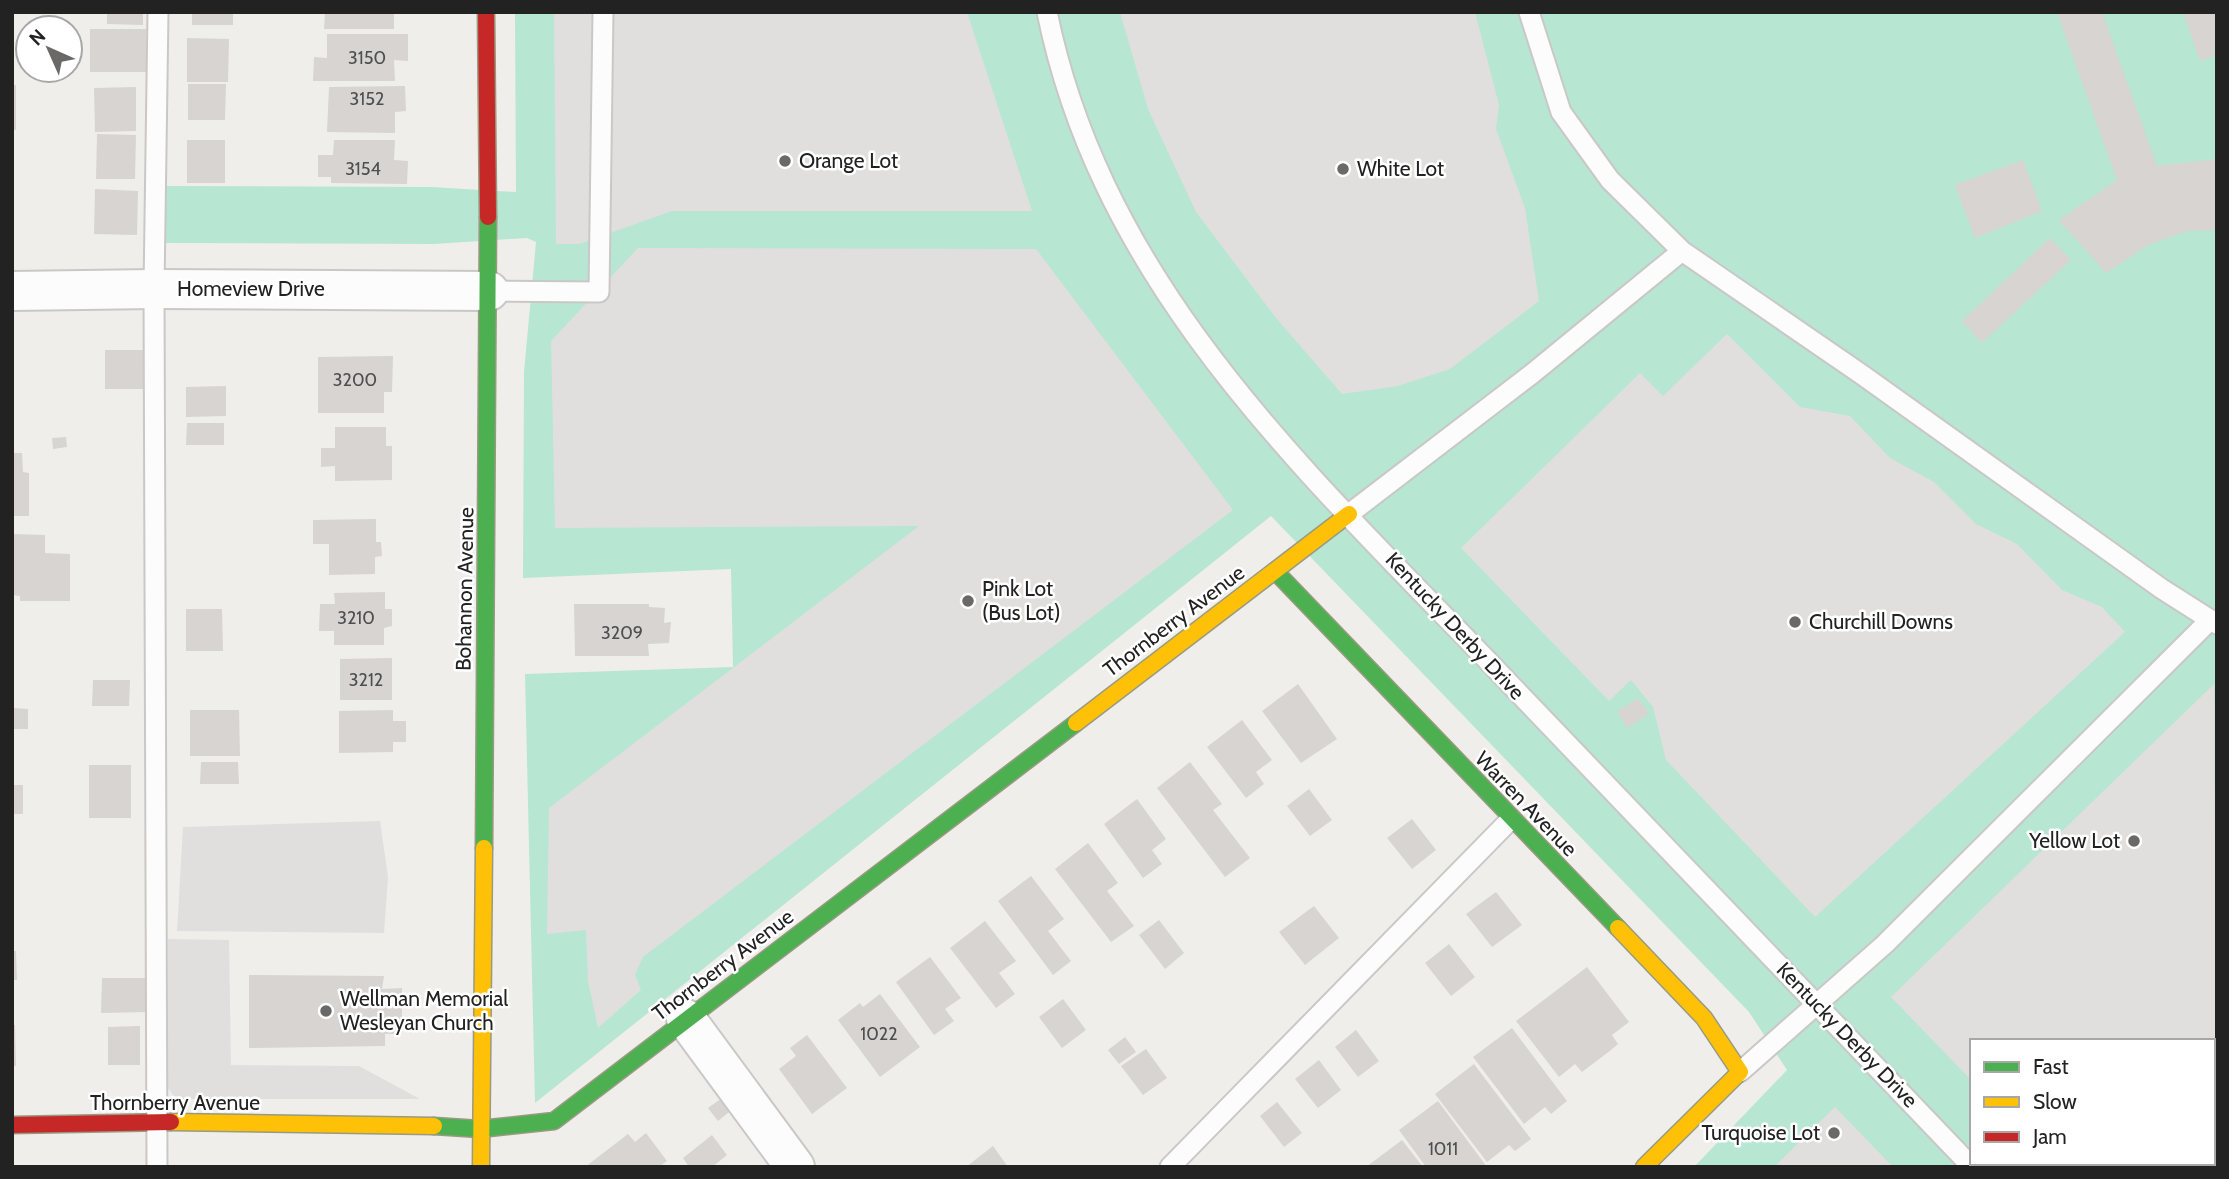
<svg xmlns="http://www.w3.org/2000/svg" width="2229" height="1179" font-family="Cabin,sans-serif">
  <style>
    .pitch { fill: #b7e6d2; fill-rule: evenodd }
    .parking { fill: #e0dfde }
    .building { fill: #d7d4d2 }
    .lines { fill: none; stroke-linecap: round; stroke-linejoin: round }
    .lane-casing { stroke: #c9c8c7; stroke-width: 23 }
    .street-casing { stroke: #c9c8c7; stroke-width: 42 }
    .fast-casing { stroke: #999a82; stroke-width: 19 }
    .slow-casing { stroke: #999a82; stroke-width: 19 }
    .jam-casing { stroke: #999a82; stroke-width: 19 }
    .lane { stroke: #fdfcfc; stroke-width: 19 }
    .street { stroke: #fdfcfc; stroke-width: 38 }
    .fast { stroke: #4caf50; stroke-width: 16 }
    .slow { stroke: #ffc107; stroke-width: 16 }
    .jam { stroke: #c62828; stroke-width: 16 }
    .poi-dot { fill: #6a6968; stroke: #fff; stroke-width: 2.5 }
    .labels { text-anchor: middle; stroke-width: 5; stroke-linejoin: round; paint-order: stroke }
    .number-label { font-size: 18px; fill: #4f4e4e }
    .poi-label { font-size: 21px; fill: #222; stroke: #fff; text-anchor: start }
    .street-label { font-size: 21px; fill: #222; stroke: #fff }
  </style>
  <rect width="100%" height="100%" fill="#f0eeeb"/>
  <!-- pitch -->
  <path class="pitch" d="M515 12H2217V1167H1694L1787 1070 1749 1012 1271 516 535 1103 525 674 733 667 731 569 523 578 524 372 536 242 527 238 434 244 165 243 164 186 431 187 516 192ZM1972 1041H2213V1163H1972Z"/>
  <!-- parking -->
  <path class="parking" d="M554 12H967L1032 211H672L579 244H556Z
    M1120 12H1475L1499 105 1496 129 1525 208 1539 301 1450 369 1398 386 1342 394 1276 318 1196 212 1148 109Z
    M638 248 1036 249 1233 510 643 957 635 975 641 990 598 1028 588 981 586 930 547 934 549 808 919 526 555 528 551 341Z
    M1727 334 1800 407 1850 416 1890 458 1934 482 1976 524 2017 544 2062 590 2102 607 2125 632 1815 917 1666 760 1653 707 1631 680 1609 701 1461 548 1640 373 1663 396Z
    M2214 684 2217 1167H2054L2051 1163H2213V1041H1972V1081L1891 997Z
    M380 821 388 877 384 933 177 931 183 827Z
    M168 939 229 940 231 1065 359 1066 420 1099H181L173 1095 168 1088Z
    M1835 1107 1893 1167H1774Z"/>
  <!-- building -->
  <path class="building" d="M107 12H143V25L107 24Z
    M192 12H233V25H192Z
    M325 12H394V29H324Z
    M2057 12H2102L2157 166 2217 159V230L2187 231 2148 245 2106 273 2059 220 2117 180Z
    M2183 12H2217V55L2200 61Z
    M90 29H146V72H90Z
    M327 34H408V61L394 60 395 81H313L314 57 327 58Z
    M187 38 229 39 228 82H187Z
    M188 84H226L225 120H188Z
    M12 85H16V130H12Z
    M405 86 406 111 395 112V133L327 132 329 87Z
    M136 87V131L95 132 94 88Z
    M97 134 136 135 135 179H96Z
    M187 140H225V183H187Z
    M334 140H395L394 160 408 161 407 184 331 183V177H318V155H333Z
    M2023 160 2042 211 1975 238 1955 185Z
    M95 189 138 191 137 235 94 234Z
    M2050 238 2071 260 1982 343 1962 321Z
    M105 350H144V389H105Z
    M393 356 392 392H384V413H318V357Z
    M226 386V416L186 417V387Z
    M187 423H224V445H186Z
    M335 427H386V446H392V480L335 481V466L321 467V448H335Z
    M66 437 67 447 53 449 52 438Z
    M12 453H22L23 472 29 473V516H12Z
    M376 519V542H381L382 556 375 557V574L329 575V544H313V520Z
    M12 534 45 535V553L70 554V601H20V596L12 595Z
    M385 592V609H392V626L384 628V645H334V631H319L320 604H335L334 593Z
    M574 604H649V607L665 608 664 623 671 622 669 643 648 644 649 656H575Z
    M186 609H222L223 651H186Z
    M392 658V700H340V659Z
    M93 680H130L129 706H92Z
    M1298 684 1337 739 1301 763 1262 711Z
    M1638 698 1649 713 1628 728 1617 712Z
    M12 708 28 709V729H12Z
    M190 710H239L240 756H190Z
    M393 710V721H406V742H393V752L339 753V711Z
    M1242 720 1272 760 1256 772 1264 784 1246 798 1207 747Z
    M201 762H238L239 784H200Z
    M1190 762 1222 804 1213 810 1250 858 1225 877 1157 788Z
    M89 765H131V818H89Z
    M12 785H23V814H12Z
    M1309 789 1332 820 1310 836 1287 806Z
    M1137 799 1166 839 1152 850 1162 864 1143 878 1104 824Z
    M1412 819 1436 850 1412 869 1387 838Z
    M1088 843 1118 883 1107 891 1134 926 1111 942 1055 869Z
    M1031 876 1064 919 1048 931 1071 961 1053 975 998 901Z
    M1496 892 1522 925 1492 947 1466 914Z
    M1314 906 1339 938 1305 965 1279 932Z
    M1159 920 1184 953 1165 969 1139 935Z
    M985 921 1016 961 999 973 1015 994 996 1008 950 948Z
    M1449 944 1475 977 1451 996 1425 963Z
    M12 951H16L17 980H12Z
    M930 957 961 998 945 1009 954 1021 934 1035 896 982Z
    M1587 967 1629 1022 1612 1035 1618 1044 1611 1050 1582 1072 1575 1064 1559 1077 1516 1021Z
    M249 975 384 976 382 989 402 988V1034H385V1046L249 1048Z
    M102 978H147L148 1012 101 1013Z
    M880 994 920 1047 880 1077 838 1020 860 1003 863 1007Z
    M1063 999 1086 1030 1062 1048 1039 1017Z
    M12 1025H15L16 1066H12Z
    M140 1026V1065H108V1027Z
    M1512 1028 1567 1101 1551 1114 1545 1107 1524 1124 1473 1057Z
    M1356 1030 1379 1061 1358 1077 1335 1047Z
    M807 1035 847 1088 812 1114 779 1069 796 1056 790 1048Z
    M1125 1037 1136 1052 1119 1064 1108 1050Z
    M1146 1049 1167 1078 1143 1095 1121 1066Z
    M1319 1060 1341 1090 1318 1108 1295 1079Z
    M1474 1064 1531 1139 1515 1151 1509 1145 1487 1162 1435 1094Z
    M725 1096 734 1108 718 1121 708 1108Z
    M1438 1101 1487 1167H1426L1399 1130Z
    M1277 1102 1302 1133 1284 1147 1260 1116Z
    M646 1133 667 1161 659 1167H585L628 1134 635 1142Z
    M712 1135 727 1155 712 1167H689L683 1158Z
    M1402 1140 1423 1167H1366Z
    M993 1146 1008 1167H966Z"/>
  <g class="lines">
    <!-- lane casing -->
    <g class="lane-casing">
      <path id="lane" d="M1047 12C1105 296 1318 482 1509 683 1662 845 1818 1005 1972 1167
        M1682 251 1861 374 2162 589 2217 624
        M489 291 599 292 603 12
        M1349 514 1533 373 1682 251 1610 180 1561 112 1529 12
        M1740 1072 1885 944 2210 620
        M157 1167 154 289 158 12
        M1170 1167 1511 819"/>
    </g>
    <!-- street casing -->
    <g class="street-casing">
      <path id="street" d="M12 291 154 289 489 291
        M686 1019 795 1167"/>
    </g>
    <!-- fast casing -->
    <g class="fast-casing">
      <path id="fast" d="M1275 571 1618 928
        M484 848 488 217
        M434 1126 480 1129 554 1121 1076 723"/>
    </g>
    <!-- slow casing -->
    <g class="slow-casing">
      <path id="slow" d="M1076 723 1349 514
        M1618 928 1704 1018 1740 1072 1644 1167
        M171 1122 434 1126
        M481 1167 484 848"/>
    </g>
    <!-- jam casing -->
    <g class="jam-casing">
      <path id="jam" d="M486 12 488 217
        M12 1125 171 1122"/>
    </g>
    <!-- lane -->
    <use href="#lane" class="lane"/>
    <!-- street -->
    <use href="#street" class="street"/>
    <!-- fast -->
    <use href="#fast" class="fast"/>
    <!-- slow -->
    <use href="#slow" class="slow"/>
    <!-- jam -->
    <use href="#jam" class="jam"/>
  </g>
  <!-- markers -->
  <g class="poi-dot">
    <circle cx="785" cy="161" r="7"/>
    <circle cx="1343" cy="169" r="7"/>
    <circle cx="968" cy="601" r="7"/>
    <circle cx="1795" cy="622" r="7"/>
    <circle cx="2134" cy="841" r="7"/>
    <circle cx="326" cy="1011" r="7"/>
    <circle cx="1834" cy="1133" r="7"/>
  </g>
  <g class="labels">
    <!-- number labels -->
    <g class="number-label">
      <text x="367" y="64">3150</text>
      <text x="367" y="105">3152</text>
      <text x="363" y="175">3154</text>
      <text x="355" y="386">3200</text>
      <text x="356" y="624">3210</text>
      <text x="622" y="639">3209</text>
      <text x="366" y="686">3212</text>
      <text x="879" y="1040">1022</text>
      <text x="1443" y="1155">1011</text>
    </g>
    <!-- poi labels -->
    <g class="poi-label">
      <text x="799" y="168">Orange Lot</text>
      <text x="1357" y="176">White Lot</text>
      <text x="982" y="596">Pink Lot<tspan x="982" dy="24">(Bus Lot)</tspan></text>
      <text x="1809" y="629">Churchill Downs</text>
      <text x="2120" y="848" text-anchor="end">Yellow Lot</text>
      <text x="340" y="1006">Wellman Memorial<tspan x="340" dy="24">Wesleyan Church</tspan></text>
      <text x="1820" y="1140" text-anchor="end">Turquoise Lot</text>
    </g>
    <!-- street labels -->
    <g class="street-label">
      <text x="251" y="296">Homeview Drive</text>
      <text transform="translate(465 589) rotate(-89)" y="7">Bohannon Avenue</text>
      <text transform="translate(1174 621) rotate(-37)" y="7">Thornberry Avenue</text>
      <text transform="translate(1455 626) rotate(47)" y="7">Kentucky Derby Drive</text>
      <text transform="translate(1526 804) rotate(46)" y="7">Warren Avenue</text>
      <text transform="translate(723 965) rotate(-37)" y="7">Thornberry Avenue</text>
      <text transform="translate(1847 1035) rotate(46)" y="7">Kentucky Derby Drive</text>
      <text x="175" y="1110">Thornberry Avenue</text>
    </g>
  </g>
  <!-- border -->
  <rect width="2229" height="1179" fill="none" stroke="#222222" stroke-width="28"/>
  <!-- legend -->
  <rect x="1970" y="1039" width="245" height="126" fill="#ffffff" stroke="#a7a7a7" stroke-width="2"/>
  <rect x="1984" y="1062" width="35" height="10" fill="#4caf50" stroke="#a7a7a7" stroke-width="2"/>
  <text x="2033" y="1074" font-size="21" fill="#222222">Fast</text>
  <rect x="1984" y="1097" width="35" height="10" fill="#ffc107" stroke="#a7a7a7" stroke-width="2"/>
  <text x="2033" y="1109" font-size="21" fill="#222222">Slow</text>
  <rect x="1984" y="1132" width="35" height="10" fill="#c62828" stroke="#a7a7a7" stroke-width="2"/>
  <text x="2033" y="1144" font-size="21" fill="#222222">Jam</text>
  <!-- north arrow -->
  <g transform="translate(49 49) rotate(315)"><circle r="33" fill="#ffffff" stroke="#a7a7a7" stroke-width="2"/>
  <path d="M0-5L12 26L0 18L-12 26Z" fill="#6a6968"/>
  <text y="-10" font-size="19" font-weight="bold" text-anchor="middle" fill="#222222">N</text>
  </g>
</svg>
